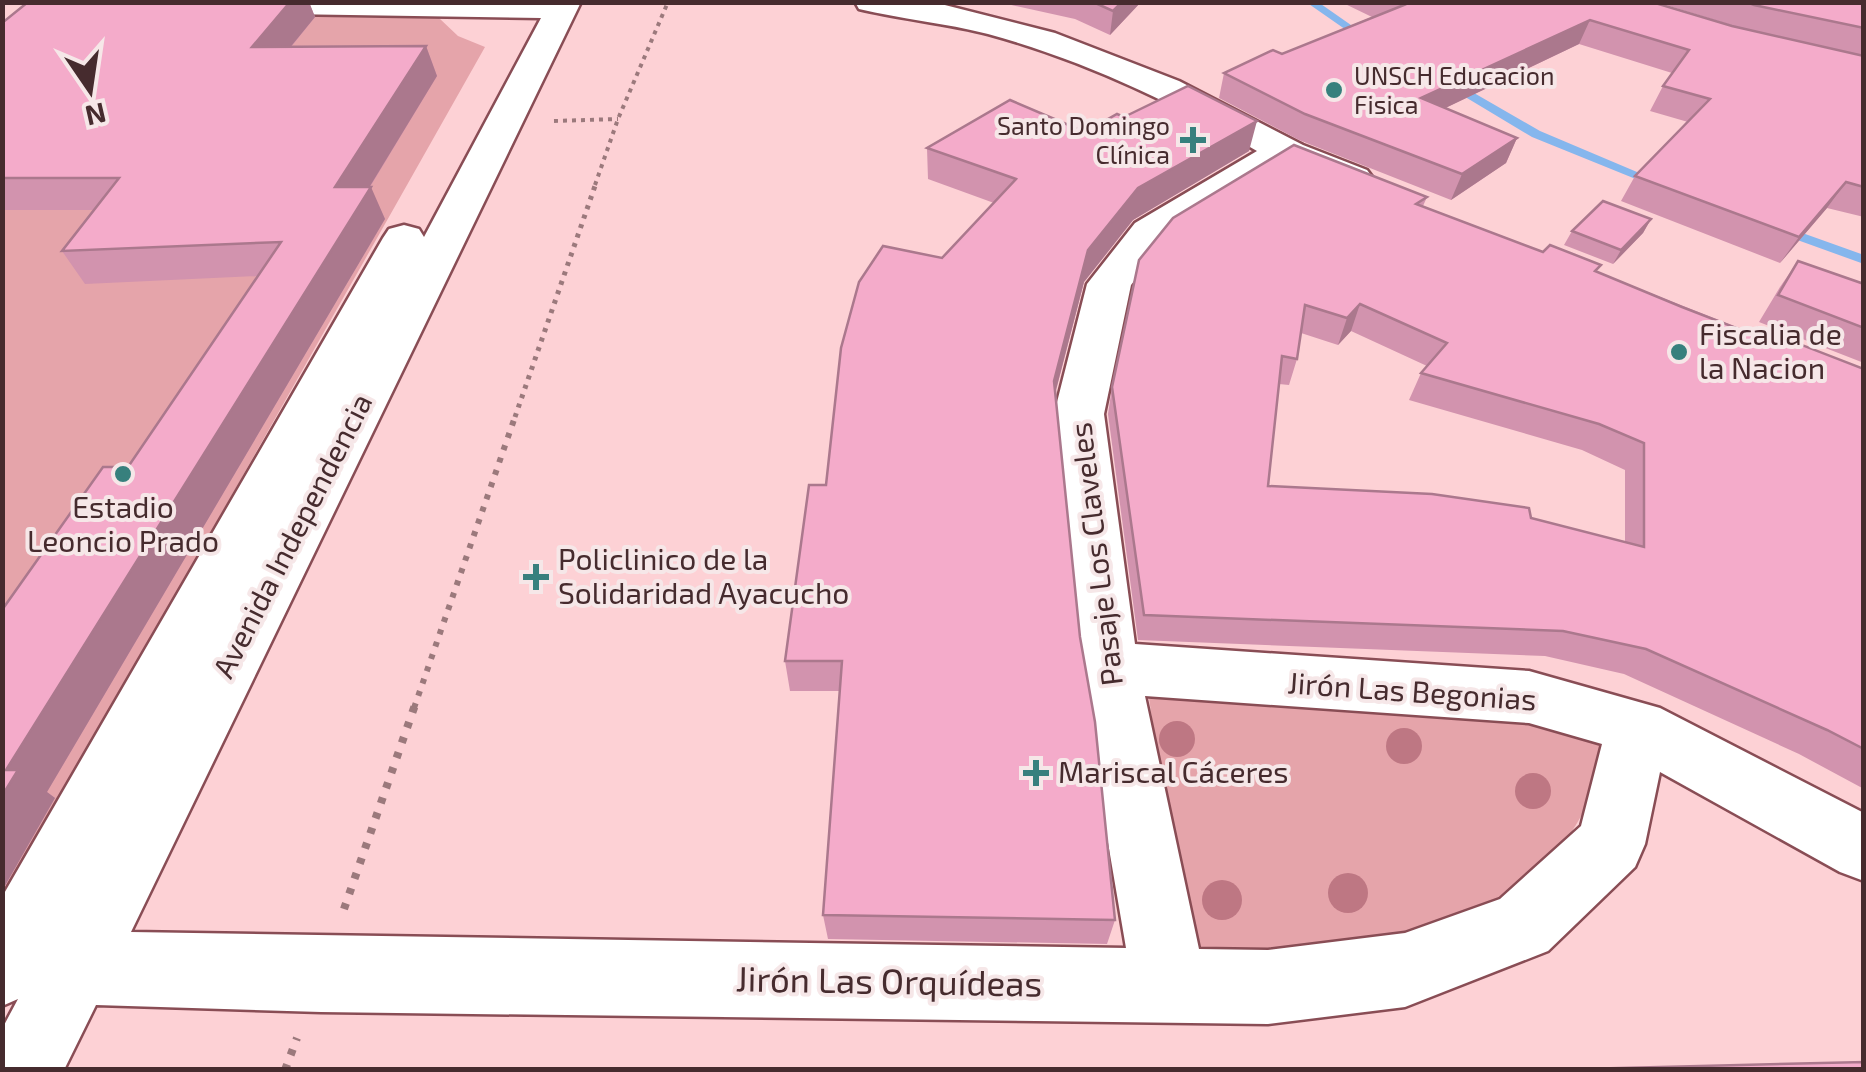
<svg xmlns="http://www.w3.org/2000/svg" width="1866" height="1072" font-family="'Exo 2',sans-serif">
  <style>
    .green { fill: #e5a4aa }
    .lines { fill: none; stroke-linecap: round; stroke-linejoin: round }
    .stream { fill: #85b6ed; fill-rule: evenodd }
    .minor-casing { stroke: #894d55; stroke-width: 5 }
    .path-far3 { stroke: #9b797c; stroke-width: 4; stroke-dasharray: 4 5; stroke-linecap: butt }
    .path-far2 { stroke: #9b797c; stroke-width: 5; stroke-dasharray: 4 6; stroke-linecap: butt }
    .path-far1 { stroke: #9b797c; stroke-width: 6; stroke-dasharray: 5 8; stroke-linecap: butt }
    .path { stroke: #9b797c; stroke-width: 8; stroke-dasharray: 6 10; stroke-linecap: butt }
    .minor { fill: #fff; fill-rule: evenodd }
    .tree { fill: #be7783 }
    .wall { fill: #d293ae; fill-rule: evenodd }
    .shaded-wall { fill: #ab788d }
    .building { fill: #f4abca; stroke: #ab788d; stroke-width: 2.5; fill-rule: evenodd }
    .poi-dot { fill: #37807d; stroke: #f6e7e8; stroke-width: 4 }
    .labels { text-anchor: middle; stroke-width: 8; stroke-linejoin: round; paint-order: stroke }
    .far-poi-label { font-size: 25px; fill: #462b2e; stroke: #f6e7e8; text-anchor: start }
    .poi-label { font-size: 30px; fill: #462b2e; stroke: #f6e7e8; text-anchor: start }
    .street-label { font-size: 30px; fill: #462b2e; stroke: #f6e7e8 }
    .near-street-label { font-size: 35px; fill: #462b2e; stroke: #f6e7e8 }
  </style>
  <rect width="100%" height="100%" fill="#fdd1d5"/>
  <!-- green -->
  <path class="green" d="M103 15 439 18 458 36 485 47 3 900V40Z
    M1149 698 1553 720 1608 735C1600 769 1591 805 1570 834 1523 900 1424 943 1345 949 1292 953 1238 950 1185 951Z"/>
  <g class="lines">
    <!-- stream -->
    <path class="stream" d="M1306 2H1318L1371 39 1362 41Z
      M1447 82H1455L1540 131 1663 183 1653 186 1532 137 1447 86Z
      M1780 225 1864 255V264L1775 232 1773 229Z"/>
    <!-- minor casing -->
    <g class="minor-casing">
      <path id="minor" d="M75 2H581L131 932 1126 948 1078 667 1054 414 1087 284 1135 223 1257 151C1172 102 1083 60 988 34 945 23 901 19 859 9L855 2H933L1055 33 1179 81 1303 145 1367 170 1373 178 1367 186 1353 190 1339 186 1286 166 1165 241 1131 285 1104 414 1135 644 1529 671 1660 708 1864 813V881L1840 872 1660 772 1645 844 1635 867 1548 951 1405 1007 1268 1024 321 1012 96 1005 64 1070H2V1029L18 999 2 1006V897L383 238 389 229 404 225 419 229 424 237 541 18 90 11 79 9ZM1145 696 1529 723 1602 744 1581 826 1500 899 1405 933 1268 950 1199 949Z"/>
    </g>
    <!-- path-far3 -->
    <path class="path-far3" d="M554 121 618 119
      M595 185 618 119 668 2"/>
    <!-- path-far2 -->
    <path class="path-far2" d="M515 417 596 183"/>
    <!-- path-far1 -->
    <path class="path-far1" d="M414 708 516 414"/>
    <!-- path -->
    <path class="path" d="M344 909 415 705
      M285 1070 297 1038"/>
    <!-- minor -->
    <use href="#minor" class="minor"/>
  </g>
  <!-- trees -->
  <g class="tree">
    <circle cx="1177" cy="739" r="18"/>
    <circle cx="1404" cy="746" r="18"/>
    <circle cx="1533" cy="791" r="18"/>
    <circle cx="1348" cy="893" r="20"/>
    <circle cx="1222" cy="900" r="20"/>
  </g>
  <!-- wall -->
  <path class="wall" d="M290 2H309L315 17 291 47 426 46 437 76 370 187 385 219 47 792 55 798 2 891V610L128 467 258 276 85 284 62 251 94 210H2V23Z
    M998 2H1141L1110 35 1075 19Z
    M1341 2H1652L1741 28 1656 2H1864V217L1827 208 1780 263 1621 201 1635 176 1688 122 1650 111 1663 86 1672 73 1579 44 1445 108 1517 138 1506 163 1451 200 1299 140 1219 98 1224 73 1282 54 1372 17Z
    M1124 117 1249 151 1133 220 1084 282 1055 394 1080 637 1115 920 1107 944 828 939 823 915 840 691H790L785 661 826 485 994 203 928 179 927 148 1085 132Z
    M1427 197 1423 206 1597 272 1754 334 1864 369V789L1799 754 1624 674 1545 656 1138 640 1108 414 1112 387ZM1351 331 1427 366 1421 373 1409 400 1582 450 1625 470V542L1531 518 1268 486 1279 384 1289 385 1297 359 1301 333 1338 345Z
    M1651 219 1643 233 1613 264 1564 245 1572 231Z
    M1798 261 1864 284V363L1759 322 1780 287Z"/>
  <!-- shaded-wall -->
  <path class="shaded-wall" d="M290 2H309L315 17 266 77 252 47Z
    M1122 2H1141L1110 35 1113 11Z
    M1590 20 1579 44 1412 124 1421 98Z
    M426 46 437 76 350 219 335 187Z
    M1257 121 1249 151 1133 220 1084 282 1050 413 1054 381 1088 250 1138 188Z
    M1517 138 1506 163 1451 200 1462 174Z
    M1846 182 1827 208 1780 263 1799 237Z
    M371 187 385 219 47 792 55 798 2 891V796L6 770Z
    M1651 219 1643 233 1613 264 1621 250Z
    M1360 304 1351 331 1338 345 1347 318Z"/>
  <!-- building -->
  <path class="building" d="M28 2H290L252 47 426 46 335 187H371L6 770H18L2 796V610L103 467H128L281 242 62 251 119 178H2V23Z
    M1093 2H1122L1113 11Z
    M1399 2H1652L1732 26 1864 56V187L1846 182 1799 237 1635 176 1710 99 1663 86 1689 50 1590 20 1421 98 1517 138 1462 174 1305 114 1224 73 1273 50 1282 54 1404 5Z
    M1747 2H1864V28L1754 5Z
    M1188 86 1257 121 1138 188 1088 250 1054 381 1080 637 1095 722 1115 920 823 915 842 661H785L809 485H826L841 348 859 282 883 246 942 258 1016 179 927 148 1010 100 1085 132 1117 114 1124 117Z
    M1294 145 1427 197 1416 204 1543 252 1550 245 1601 265 1595 271 1682 307 1754 335 1758 328 1864 369V749L1827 730 1646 649 1563 631 1144 615 1112 387 1139 260 1173 218ZM1360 304 1447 343 1421 373 1599 424 1644 443V547L1531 518 1529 508 1432 494 1268 486 1282 356 1297 359 1305 305 1347 318Z
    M1603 201 1651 219 1621 250 1572 231Z
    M1798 261 1864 284V328L1778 295Z
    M1864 1062V1070H1540Z"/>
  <!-- markers -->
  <g class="poi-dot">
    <circle cx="1334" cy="90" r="10"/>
    <path d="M1188 125h10v10h10v10h-10v10h-10v-10h-10v-10h10z"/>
    <circle cx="1679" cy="352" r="10"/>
    <circle cx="123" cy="474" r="10"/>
    <path d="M531 562h10v10h10v10h-10v10h-10v-10h-10v-10h10z"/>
    <path d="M1031 758h10v10h10v10h-10v10h-10v-10h-10v-10h10z"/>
  </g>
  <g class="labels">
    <!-- far-poi labels -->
    <g class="far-poi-label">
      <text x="1354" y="85">UNSCH Educacion<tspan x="1354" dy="29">Fisica</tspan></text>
      <text x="1170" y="135" text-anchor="end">Santo Domingo<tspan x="1170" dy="29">Clínica</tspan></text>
    </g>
    <!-- poi labels -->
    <g class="poi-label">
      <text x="1699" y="345">Fiscalia de<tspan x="1699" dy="34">la Nacion</tspan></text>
      <text x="123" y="518" text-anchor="middle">Estadio<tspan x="123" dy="34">Leoncio Prado</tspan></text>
      <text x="558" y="570">Policlinico de la<tspan x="558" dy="34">Solidaridad Ayacucho</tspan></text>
      <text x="1058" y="783">Mariscal Cáceres</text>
    </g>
    <!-- street labels -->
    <g class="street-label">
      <text transform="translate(293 536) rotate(-63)" y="10">Avenida Independencia</text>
      <text transform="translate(1097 554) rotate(-97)" y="10">Pasaje Los Claveles</text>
      <text transform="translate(1412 692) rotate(4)" y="10">Jirón Las Begonias</text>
    </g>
    <!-- near-street labels -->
    <g class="near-street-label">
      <text transform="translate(889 982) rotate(1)" y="12">Jirón Las Orquídeas</text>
    </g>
  </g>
  <!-- border -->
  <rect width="1866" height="1072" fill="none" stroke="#462b2e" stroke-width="10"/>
  <!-- north arrow -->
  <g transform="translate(90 90) rotate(167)" stroke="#f6e7e8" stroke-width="8" paint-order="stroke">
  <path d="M0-8L18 38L0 25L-18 38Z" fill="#462b2e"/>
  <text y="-15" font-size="28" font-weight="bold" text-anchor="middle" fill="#462b2e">N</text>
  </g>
</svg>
